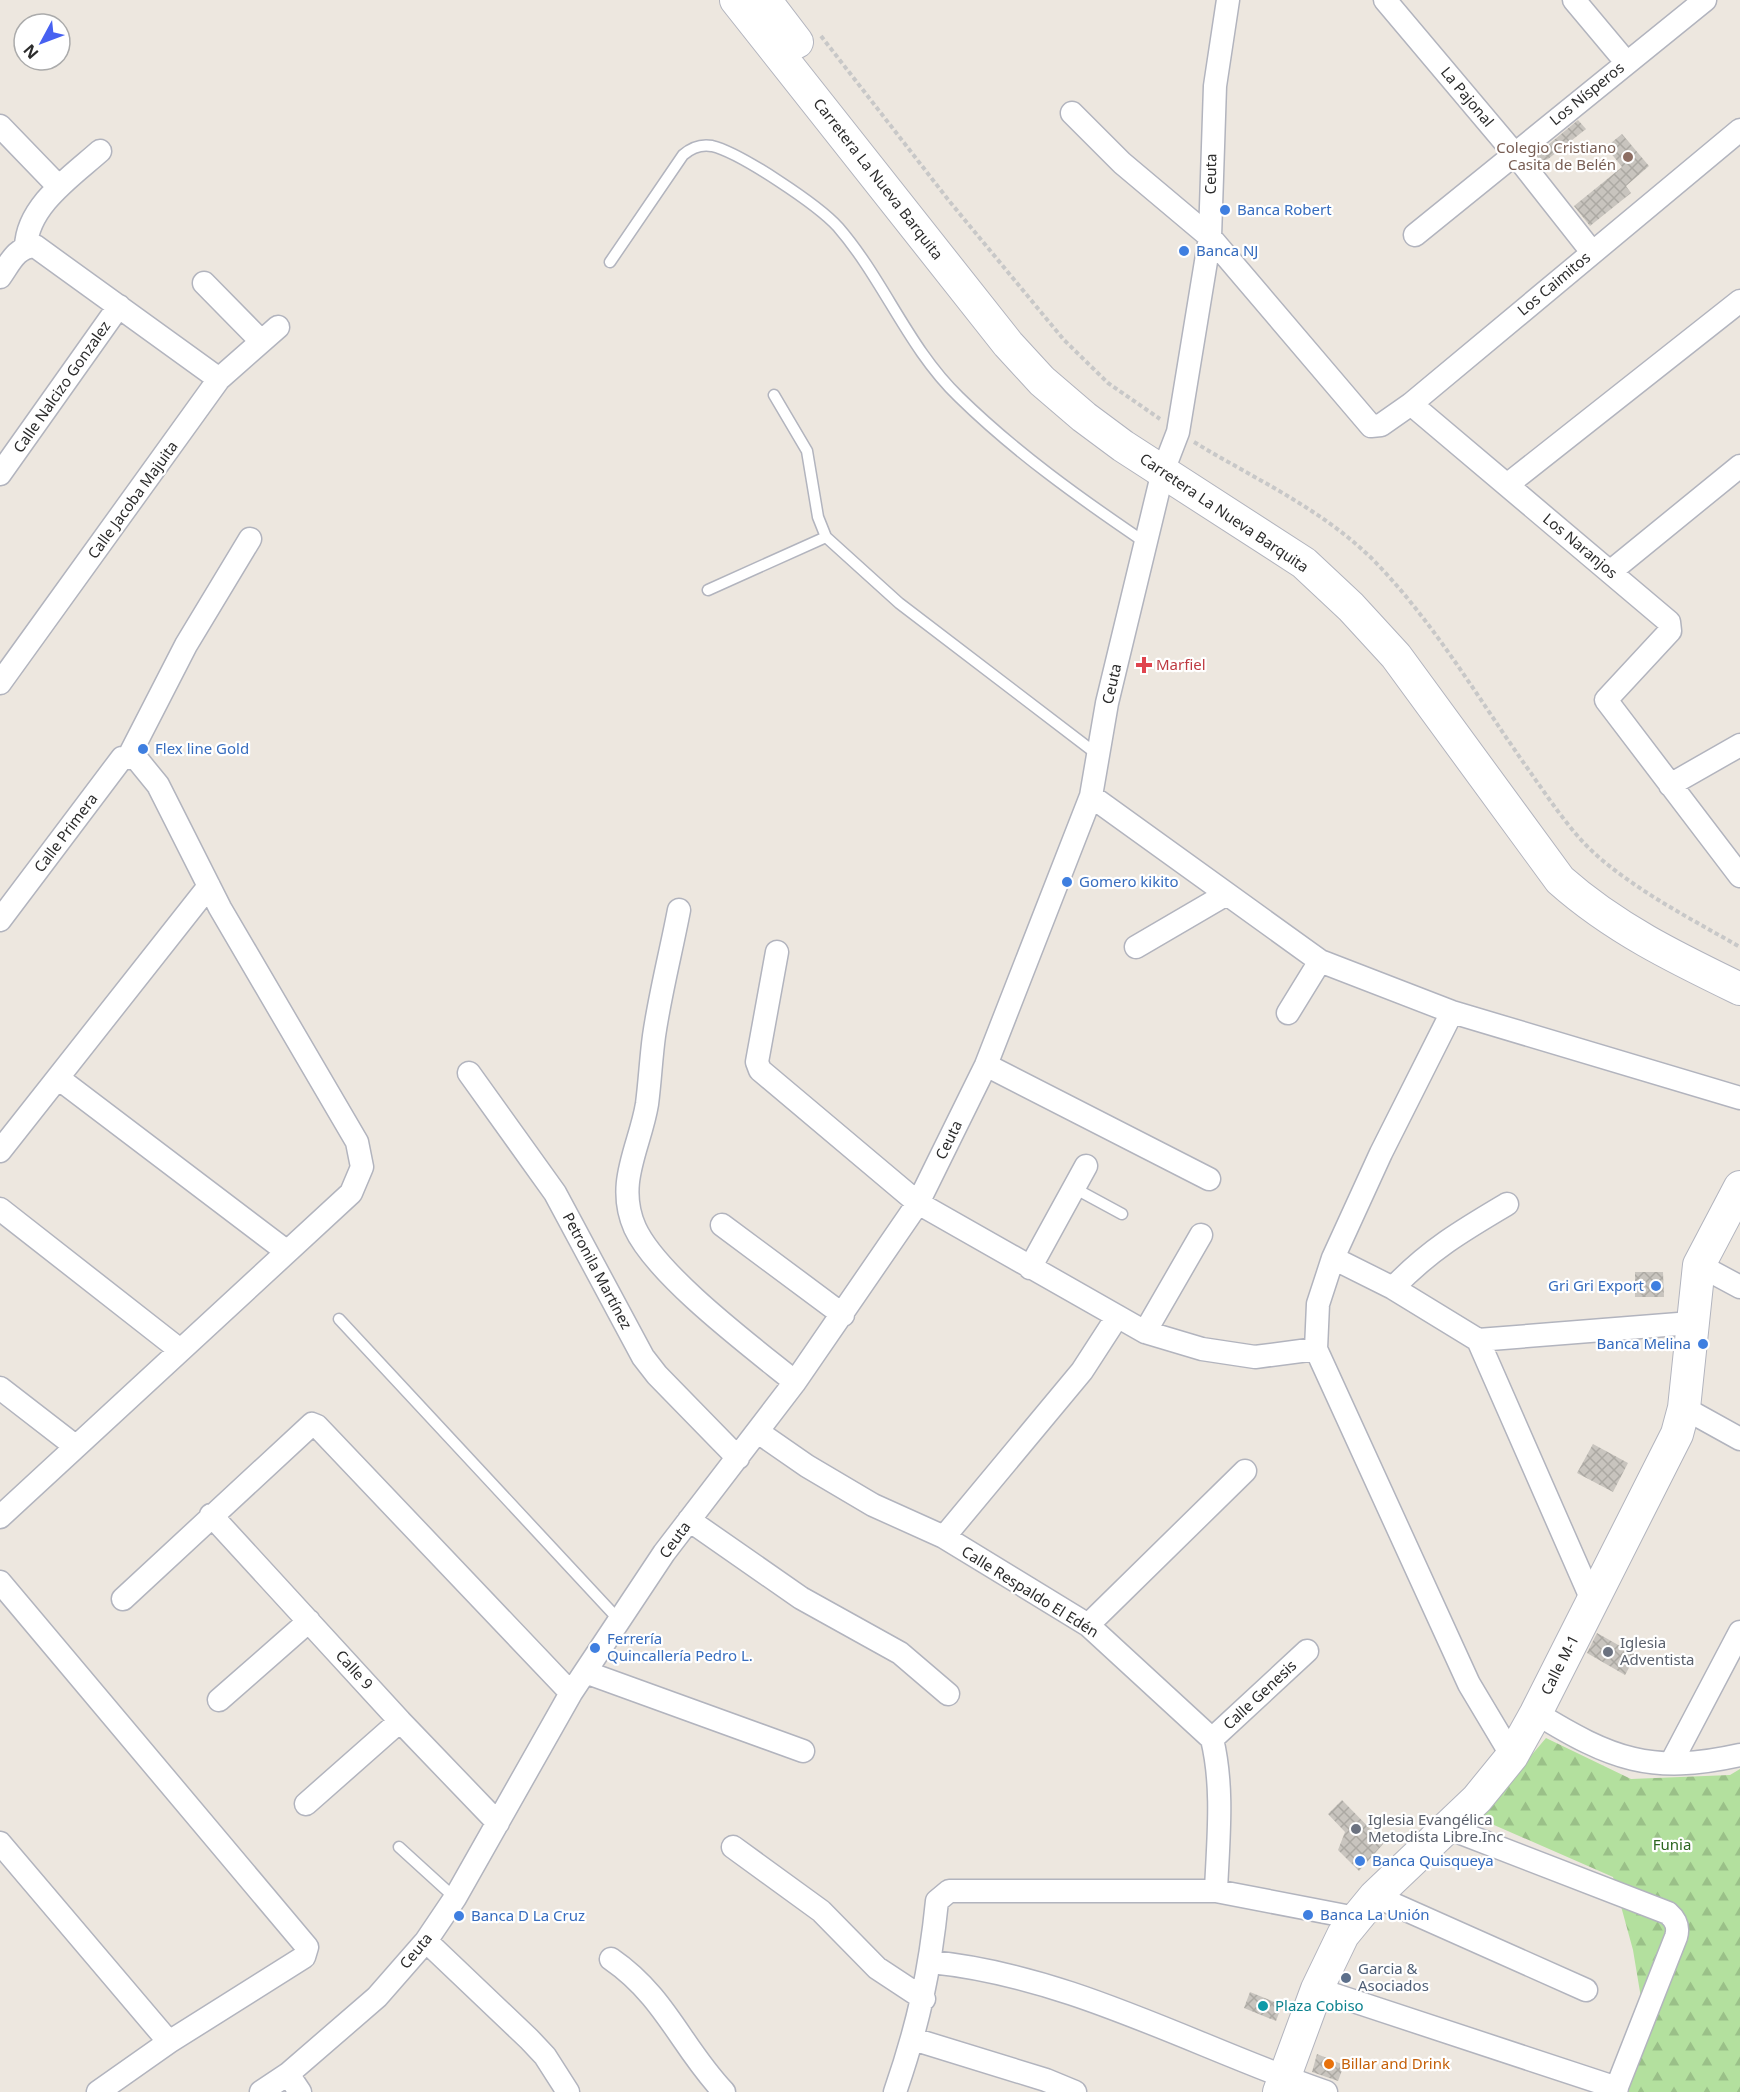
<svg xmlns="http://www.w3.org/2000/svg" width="1740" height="2092" font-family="'Noto Sans',sans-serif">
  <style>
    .forest { fill: url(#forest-firs) }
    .building { fill: url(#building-cross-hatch) }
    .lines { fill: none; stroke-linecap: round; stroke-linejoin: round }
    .lane-casing { stroke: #b2b4be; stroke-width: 13 }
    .street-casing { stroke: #b2b4be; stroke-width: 25 }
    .secondary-casing { stroke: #b2b4be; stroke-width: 34 }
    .path { stroke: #c8c8c8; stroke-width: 4; stroke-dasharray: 4.5 3; stroke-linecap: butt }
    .lane { stroke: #fff; stroke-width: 10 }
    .street { stroke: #fff; stroke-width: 22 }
    .secondary { stroke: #fff; stroke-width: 32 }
    .education-dot { fill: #8d6e63; stroke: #fff; stroke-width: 2 }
    .shop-dot { fill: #3f7fe0; stroke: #fff; stroke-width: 2 }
    .health-dot { fill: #e0444e; stroke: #fff; stroke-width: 2 }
    .worship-dot { fill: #6b7280; stroke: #fff; stroke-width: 2 }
    .service-dot { fill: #5c6f8a; stroke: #fff; stroke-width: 2 }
    .culture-dot { fill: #0f9aa8; stroke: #fff; stroke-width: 2 }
    .food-dot { fill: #e8710a; stroke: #fff; stroke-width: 2 }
    .labels { text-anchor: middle; stroke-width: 4.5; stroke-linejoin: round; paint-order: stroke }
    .street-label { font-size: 15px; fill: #2c2c2c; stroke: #fff }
    .education-label { font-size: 15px; fill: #785e54; stroke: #fff; text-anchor: end }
    .shop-label { font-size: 15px; fill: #366cbe; stroke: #fff; text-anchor: start }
    .health-label { font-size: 15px; fill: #be3a42; stroke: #fff; text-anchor: start }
    .worship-label { font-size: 15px; fill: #5b616d; stroke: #fff; text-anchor: start }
    .park-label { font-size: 15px; fill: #2b661e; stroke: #fff }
    .service-label { font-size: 15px; fill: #4e5e75; stroke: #fff; text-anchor: start }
    .culture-label { font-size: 15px; fill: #0d838f; stroke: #fff; text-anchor: start }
    .food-label { font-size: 15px; fill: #c56008; stroke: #fff; text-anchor: start }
  </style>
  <defs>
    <pattern id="forest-firs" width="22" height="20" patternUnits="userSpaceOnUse" patternTransform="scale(1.5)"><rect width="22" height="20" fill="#b3e09e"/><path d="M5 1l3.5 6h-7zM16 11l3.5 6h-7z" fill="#9ac088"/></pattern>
    <pattern id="building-cross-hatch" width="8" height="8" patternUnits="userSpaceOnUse" patternTransform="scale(1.5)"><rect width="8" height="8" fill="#c8c4be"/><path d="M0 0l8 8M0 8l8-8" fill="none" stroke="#aca9a3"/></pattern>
  </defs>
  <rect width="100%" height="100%" fill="#ede7df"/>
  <!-- forest -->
  <path class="forest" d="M1546 1738 1631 1779 1730 1775 1740 1769V2092H1626L1647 2034 1633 1950 1613 1877 1478 1818Z"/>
  <!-- building -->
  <path class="building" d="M1578 120 1586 129 1543 163 1536 155Z
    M1622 134 1649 166 1626 186 1631 193 1590 226 1574 206 1622 167 1606 147Z
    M1635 1272H1663L1664 1297H1635Z
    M1593 1444 1628 1463 1613 1492 1577 1473Z
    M1597 1633 1636 1655 1625 1675 1587 1653Z
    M1342 1800 1384 1843 1359 1871 1338 1850 1345 1832 1328 1814Z
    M1250 1992 1282 2005 1276 2021 1244 2008Z
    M1317 2054 1344 2065 1338 2081 1312 2072Z"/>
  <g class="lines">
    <!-- lane casing -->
    <g class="lane-casing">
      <path id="lane" d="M610 262 683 155C691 148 701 144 712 146 741 153 818 205 838 227 884 280 908 348 959 397 1015 452 1081 499 1146 543
        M774 395 807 451 818 517 826 537 899 603 1098 755
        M708 590 826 537
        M1074 1188 1122 1214
        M339 1319 619 1620
        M399 1847 455 1898"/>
    </g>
    <!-- street casing -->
    <g class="street-casing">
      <path id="street" d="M1385 0 1514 153 1592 252
        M1574 0 1626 62
        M1072 113 1122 163 1210 237 1371 426 1381 425 1411 404 1740 130
        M0 126 59 187
        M1415 235 1705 0
        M26 247C27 206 72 176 100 151
        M0 277C10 263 16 247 35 246L219 379
        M204 283 261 341
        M1411 404 1669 622 1670 631 1606 700 1740 876
        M0 474 119 306
        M1507 485 1740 301
        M1610 572 1740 466
        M0 683 219 379 278 327
        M129 756 186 645 250 539
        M1670 785 1740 745
        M1091 796 1320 961 1452 1012 1740 1098
        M679 910C671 952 660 994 654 1036 651 1058 650 1081 647 1104 640 1147 615 1183 635 1228 657 1276 752 1347 795 1382
        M0 920 122 758H136L158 785 220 908 357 1142 362 1167 351 1193 0 1517
        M1136 947 1225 895
        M777 952 757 1062 760 1070 918 1203 1145 1332 1202 1349 1255 1357 1316 1349
        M1452 1012 1381 1153 1333 1258 1318 1304 1316 1349 1469 1684 1512 1756
        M1288 1013 1320 961
        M986 1065 1209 1179
        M469 1073 555 1193 643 1357 657 1375 738 1458
        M58 1078 286 1251
        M0 1151 209 886
        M0 1209 180 1350
        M722 1225 843 1315
        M1333 1258 1393 1288 1478 1340 1592 1600
        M1699 1265 1740 1287
        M1030 1268 1086 1166
        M1393 1288C1429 1250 1463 1230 1507 1204
        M1145 1332 1201 1235
        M1478 1340 1691 1323
        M0 1388 75 1446
        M1684 1408 1740 1439
        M758 1432 807 1466 873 1505 944 1537 1088 1625 1212 1739C1224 1788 1218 1841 1216 1891
        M211 1515 400 1721 498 1823
        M689 1520 801 1598 900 1653 948 1694
        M944 1537 1082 1371 1117 1317
        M0 1582 307 1947 304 1957 169 2042 98 2092
        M123 1599 312 1424 317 1426 571 1693
        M1088 1625 1245 1471
        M585 1672 803 1751
        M219 1700 309 1621
        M1536 1713C1611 1759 1651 1775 1740 1755
        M1212 1739 1307 1651
        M1671 1763 1740 1632
        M306 1804 400 1721
        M1448 1828 1668 1913C1676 1920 1679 1927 1676 1937L1615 2092
        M0 1843 169 2042
        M733 1847 821 1911 877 1968 924 1999
        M1375 1896 1586 1990
        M426 1941 529 2039 545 2056 568 2092
        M611 1959C666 1997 681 2047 724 2092
        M931 1962C1071 1976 1195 2047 1326 2092
        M1317 1989 1617 2088
        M913 2039 1046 2080 1075 2092
        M288 2074 300 2092
        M261 2092 288 2074 377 1997 426 1941 455 1898 571 1693 664 1553 795 1382 918 1203 986 1065 1091 796 1107 703 1163 471 1178 432 1210 237 1215 86 1228 0
        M895 2092C918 2026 930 1971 937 1901L949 1891H1216L1356 1918"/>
    </g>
    <!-- secondary casing -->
    <g class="secondary-casing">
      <path id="secondary" d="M736 0 1008 344 1042 381 1084 417 1123 446 1304 563 1351 607 1396 656 1560 880C1614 928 1676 958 1740 989
        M765 0 797 42
        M1279 2092 1317 1989 1343 1935 1375 1896 1477 1799 1512 1756 1536 1713 1677 1434 1684 1408 1699 1265 1740 1187"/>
    </g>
    <!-- path -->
    <path class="path" d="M821 36 950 202 1064 340 1108 383 1160 419
      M1194 442C1258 481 1329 512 1381 568 1438 629 1480 701 1528 769 1550 800 1573 836 1602 860 1644 895 1693 920 1740 947"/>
    <!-- lane -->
    <use href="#lane" class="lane"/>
    <!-- street -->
    <use href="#street" class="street"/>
    <!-- secondary -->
    <use href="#secondary" class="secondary"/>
  </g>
  <!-- markers -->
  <circle class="education-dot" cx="1628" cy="157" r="6"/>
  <g class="shop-dot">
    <circle cx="1225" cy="210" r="6"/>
    <circle cx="1184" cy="251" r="6"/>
    <circle cx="143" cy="749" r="6"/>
    <circle cx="1067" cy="882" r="6"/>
    <circle cx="1656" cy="1286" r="6"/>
    <circle cx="1703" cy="1344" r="6"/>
    <circle cx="595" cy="1648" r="6"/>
    <circle cx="1360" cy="1861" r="6"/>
    <circle cx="1308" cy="1915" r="6"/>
    <circle cx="459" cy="1916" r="6"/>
  </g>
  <path class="health-dot" d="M1141 656h6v6h6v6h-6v6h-6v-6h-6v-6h6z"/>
  <g class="worship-dot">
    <circle cx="1608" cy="1652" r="6"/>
    <circle cx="1356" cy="1829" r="6"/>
  </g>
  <circle class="service-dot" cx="1346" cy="1978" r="6"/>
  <circle class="culture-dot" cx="1263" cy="2006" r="6"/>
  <circle class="food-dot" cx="1329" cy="2064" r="6"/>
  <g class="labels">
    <!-- street labels -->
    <g class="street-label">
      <text transform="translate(1587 94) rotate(-39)" y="5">Los Nísperos</text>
      <text transform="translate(1467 97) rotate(50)" y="5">La Pajonal</text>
      <text transform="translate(1211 174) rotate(-89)" y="5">Ceuta</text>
      <text transform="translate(878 179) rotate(52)" y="5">Carretera La Nueva Barquita</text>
      <text transform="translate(1554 284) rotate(-40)" y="5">Los Caimitos</text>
      <text transform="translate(62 387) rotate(-55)" y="5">Calle Nalcizo Gonzalez</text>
      <text transform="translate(133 500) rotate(-54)" y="5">Calle Jacoba Majuita</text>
      <text transform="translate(1224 513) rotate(34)" y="5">Carretera La Nueva Barquita</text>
      <text transform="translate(1580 546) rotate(40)" y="5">Los Naranjos</text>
      <text transform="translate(1112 684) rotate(-77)" y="5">Ceuta</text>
      <text transform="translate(66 833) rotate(-53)" y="5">Calle Primera</text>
      <text transform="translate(949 1140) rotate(-64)" y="5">Ceuta</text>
      <text transform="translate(597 1271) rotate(62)" y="5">Petronila Martínez</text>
      <text transform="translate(675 1540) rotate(-54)" y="5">Ceuta</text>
      <text transform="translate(1030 1592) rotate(32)" y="5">Calle Respaldo El Edén</text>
      <text transform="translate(1560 1665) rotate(-63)" y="5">Calle M-1</text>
      <text transform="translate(354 1670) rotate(48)" y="5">Calle 9</text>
      <text transform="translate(1260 1695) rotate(-43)" y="5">Calle Genesis</text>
      <text transform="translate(416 1951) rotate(-50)" y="5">Ceuta</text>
    </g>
    <!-- education labels -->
    <g class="education-label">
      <text x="1616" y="153">Colegio Cristiano<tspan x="1616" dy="17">Casita de Belén</tspan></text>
    </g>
    <!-- shop labels -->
    <g class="shop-label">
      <text x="1237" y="215">Banca Robert</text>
      <text x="1196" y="256">Banca NJ</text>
      <text x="155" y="754">Flex line Gold</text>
      <text x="1079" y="887">Gomero kikito</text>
      <text x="1644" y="1291" text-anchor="end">Gri Gri Export</text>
      <text x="1691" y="1349" text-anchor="end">Banca Melina</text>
      <text x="607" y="1644">Ferrería<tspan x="607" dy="17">Quincallería Pedro L.</tspan></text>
      <text x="1372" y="1866">Banca Quisqueya</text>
      <text x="1320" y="1920">Banca La Unión</text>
      <text x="471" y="1921">Banca D La Cruz</text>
    </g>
    <!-- health labels -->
    <g class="health-label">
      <text x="1156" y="670">Marfiel</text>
    </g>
    <!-- worship labels -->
    <g class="worship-label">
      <text x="1620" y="1648">Iglesia<tspan x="1620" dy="17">Adventista</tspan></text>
      <text x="1368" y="1825">Iglesia Evangélica<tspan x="1368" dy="17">Metodista Libre.Inc</tspan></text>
    </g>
    <!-- park labels -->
    <g class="park-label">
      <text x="1672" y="1850">Funia</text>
    </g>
    <!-- service labels -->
    <g class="service-label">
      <text x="1358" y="1974">Garcia &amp;<tspan x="1358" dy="17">Asociados</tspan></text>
    </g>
    <!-- culture labels -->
    <g class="culture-label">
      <text x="1275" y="2011">Plaza Cobiso</text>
    </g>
    <!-- food labels -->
    <g class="food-label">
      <text x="1341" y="2069">Billar and Drink</text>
    </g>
  </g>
  <!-- north arrow -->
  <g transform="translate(42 42) rotate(229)"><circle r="28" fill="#ffffff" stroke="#ababab" stroke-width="1.5"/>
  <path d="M0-4.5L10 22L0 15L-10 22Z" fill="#4761f1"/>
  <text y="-9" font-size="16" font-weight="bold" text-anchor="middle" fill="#2c2c2c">N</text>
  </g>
</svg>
